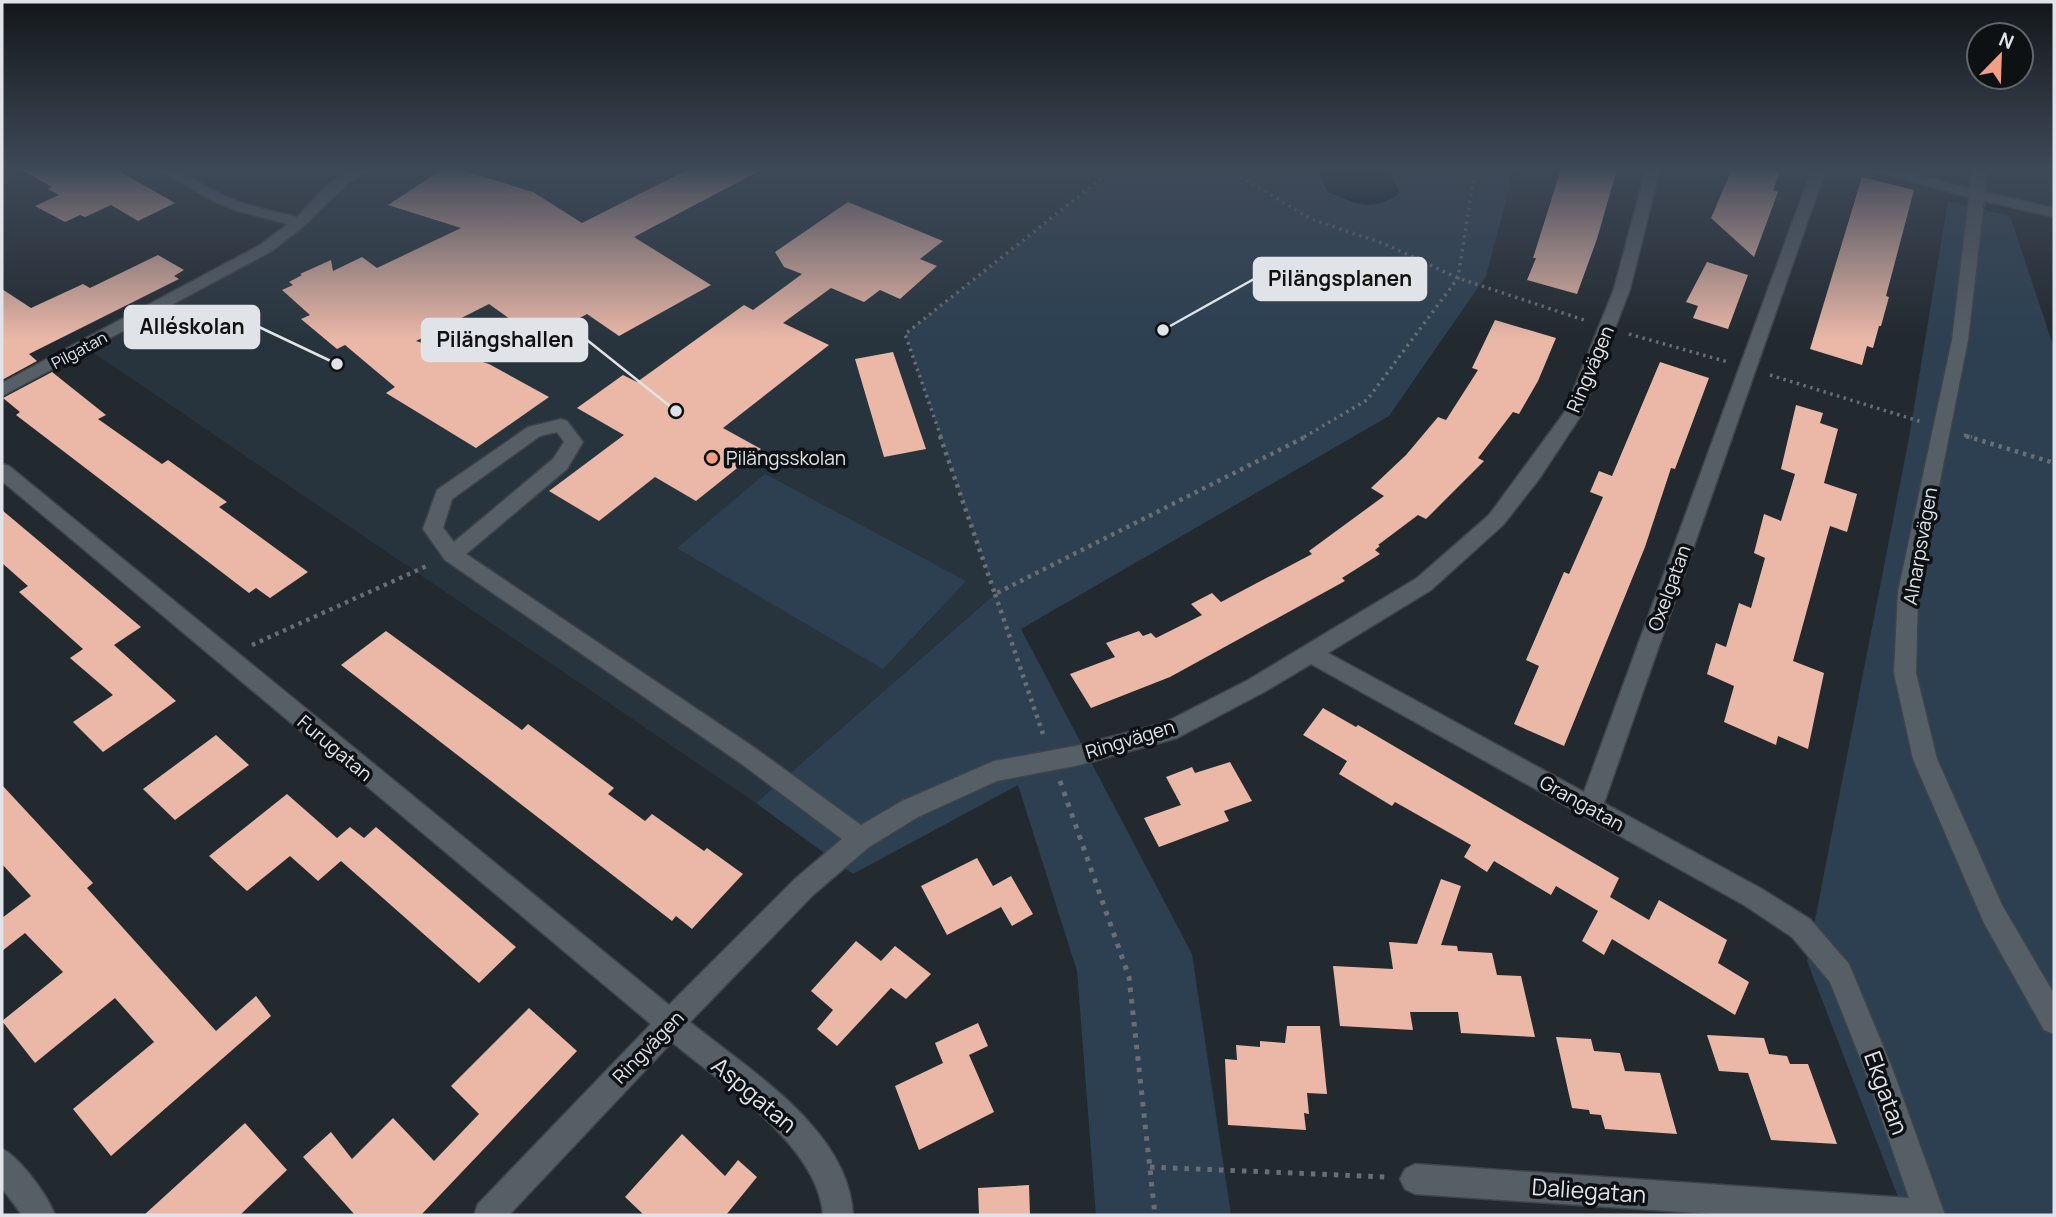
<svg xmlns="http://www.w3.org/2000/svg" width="2056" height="1217" font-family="Manrope,sans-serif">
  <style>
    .built { fill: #28343d }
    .green { fill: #2c4051 }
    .water { fill: #001023 }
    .building { fill: #ebb8a8 }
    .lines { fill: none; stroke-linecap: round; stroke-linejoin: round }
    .minor-casing { stroke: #3e4449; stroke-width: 3 }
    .path-far2 { stroke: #696e74; stroke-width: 3.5; stroke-dasharray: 2.5 4.5; stroke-linecap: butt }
    .path-far1 { stroke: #696e74; stroke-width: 4.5; stroke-dasharray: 3.5 5; stroke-linecap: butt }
    .path { stroke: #696e74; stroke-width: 5; stroke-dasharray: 4.5 7; stroke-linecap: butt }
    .minor { fill: #575f66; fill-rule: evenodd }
    .poi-dot { fill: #f39f85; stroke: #0e1114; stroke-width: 2.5 }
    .labels { text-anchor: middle; stroke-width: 7; stroke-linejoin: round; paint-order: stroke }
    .far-street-label { font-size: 16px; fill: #e0e4e8; stroke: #0e1114 }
    .street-label { font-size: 19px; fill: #e0e4e8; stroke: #0e1114 }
    .poi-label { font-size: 19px; fill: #e0e4e8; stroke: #0e1114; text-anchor: start }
    .near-street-label { font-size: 23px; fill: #e0e4e8; stroke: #0e1114 }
    .leader { fill: none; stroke: #e0e4e8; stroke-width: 2.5 }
    .callout-dot { fill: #e0e4e8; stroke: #0e1114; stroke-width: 2.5 }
    .callout { fill: #e0e4e8; stroke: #e0e4e8; stroke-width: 2.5 }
    .callout-label { font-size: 21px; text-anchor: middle; font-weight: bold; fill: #111 }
  </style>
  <rect width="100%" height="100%" fill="#22292f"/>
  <!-- built -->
  <path class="built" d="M364 169H1074L1099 180 905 334 995 594 756 803 85 347 266 248 342 181Z
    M1980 169H2054V212L1977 195Z"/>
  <!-- green -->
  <path class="green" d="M1074 169H1514L1486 276 1389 416 1021 629 1192 954 1231 1215H1096L1077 971 1018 785 853 874 756 803 995 594 905 334 1099 181Z
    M1948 201 2010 216 2054 348V1215H1905L1807 961 1909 438Z
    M765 474 966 581 883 669 677 548Z"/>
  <!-- water -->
  <path class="water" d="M1318 169H1388L1400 193C1371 213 1357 204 1328 192L1318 174Z"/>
  <!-- building -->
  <path class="building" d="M20 169H115L175 203 138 221 111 205 85 217 80 215 65 222 35 206 59 195 48 189 52 187Z
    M443 169H457L533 192 582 223 689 169H763L634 237 711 285 619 336 587 314 569 324 561 318 531 334 489 304 416 341 489 364 549 397 476 448 386 393 395 387 345 345 337 349 301 319 310 315 282 290 293 285 289 282 302 275 300 274 331 260 333 271 362 257 377 268 461 228 388 205Z
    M1561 169H1617L1597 239 1577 294 1527 280 1536 258H1533Z
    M1732 169H1781L1773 190 1778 192 1754 257 1711 218Z
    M1862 177 1914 190 1886 296 1889 297 1881 326H1879L1873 348 1867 346 1862 365 1810 349Z
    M848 202 943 241 920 259 937 266 900 299 880 290 864 302 831 288 783 323 829 345 723 428 761 449 696 501 655 477 599 521 549 491 624 435 577 408 623 375 637 382 744 305 753 310 802 274 784 267 775 252Z
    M158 255 184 270 174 276 179 279 29 354 37 361 2 380V289L31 308 83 284 90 288Z
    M1707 262 1748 275 1728 329 1693 318 1698 306 1686 302Z
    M1495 320 1556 338 1538 381 1519 414 1513 412 1478 458 1484 461 1426 519 1418 515 1378 545 1380 546 1375 550 1380 554 1342 578 1345 581 1170 677 1091 708 1070 674 1115 657 1106 643 1139 631 1143 636 1151 633 1156 638 1202 615 1191 604 1212 593 1221 602 1312 554 1309 551 1384 496 1371 488 1406 455 1438 417 1446 420 1478 370 1472 368Z
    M893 352 926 449 884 457 855 359Z
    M1660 362 1709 378 1675 469 1671 468 1645 547 1564 746 1514 724 1539 666 1526 660 1564 572 1569 574 1603 497 1590 492 1599 471 1612 476Z
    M52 372 106 415 98 419 162 464 168 460 227 502 219 507 308 572 270 598 256 588 249 593 16 415 20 412 3 398Z
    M1796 405 1823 413 1820 423 1838 429 1824 483 1857 494 1847 532 1830 526 1793 661 1824 673 1808 749 1778 736 1776 745 1724 722 1734 686 1707 674 1716 643 1726 647 1739 603 1751 608 1765 558 1754 553 1764 514 1781 521 1795 474 1781 469Z
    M2 510 141 627 114 645 176 701 103 752 73 722 113 695 70 658 83 649 19 592 28 586 2 563Z
    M386 631 522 730 528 724 614 788 608 794 645 821 652 814 704 851 707 848 743 874 692 929 676 916 672 921 341 665Z
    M1323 708 1356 727 1358 725 1619 878 1610 897 1649 920 1659 900 1727 940 1718 963 1749 982 1735 1015 1612 939 1604 955 1582 941 1598 911 1556 886 1551 895 1494 861 1487 872 1464 857 1471 845 1395 802 1392 806 1339 774 1347 761 1303 735Z
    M216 735 249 765 175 820 143 789Z
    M1230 762 1252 801 1224 811 1229 821 1159 847 1144 818 1181 805 1166 777 1192 767 1195 773Z
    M2 785 93 883 87 888 216 1031 256 996 271 1016 111 1156 73 1109 154 1042 115 998 35 1063 2 1021 63 972 25 933 2 951V918L31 896 2 864Z
    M287 794 337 838 350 827 364 838 376 827 516 947 479 983 341 861 318 881 290 856 247 891 209 856Z
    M977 858 993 886 1011 876 1033 914 1012 926 1001 907 947 935 921 886Z
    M1441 879 1461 886 1441 945 1457 946 1458 951 1492 953 1497 975 1521 976 1535 1037 1461 1033 1458 1012H1410L1413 1030 1340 1026 1333 966 1393 969 1389 942 1417 944Z
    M856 941 881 961 895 946 931 974 906 999 891 988 837 1046 817 1029 833 1010 811 991Z
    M529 1008 577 1051 421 1215H355L303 1157 331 1132 352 1159 393 1118 434 1161 479 1114 451 1086Z
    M978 1023 988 1046 969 1055 994 1112 919 1150 895 1086 943 1063 935 1043Z
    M1287 1026H1320L1327 1094 1307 1093 1309 1114 1304 1113 1306 1130 1228 1125 1225 1059 1237 1060 1236 1045 1260 1047V1041L1285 1043Z
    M1707 1035 1764 1038 1769 1054 1787 1056 1790 1064H1808L1837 1144 1771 1140 1748 1073 1719 1071Z
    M1556 1037 1591 1039 1594 1051 1620 1053 1625 1071 1660 1073 1677 1134 1605 1129 1601 1115 1590 1114 1589 1110 1572 1108Z
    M245 1123 287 1170 240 1215H144Z
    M682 1134 725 1176 738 1160 757 1177 726 1215H644L625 1197Z
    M1029 1185 1030 1215H979L978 1188Z"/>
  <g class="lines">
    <!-- minor casing -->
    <g class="minor-casing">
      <path id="minor" d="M158 169C185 169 199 184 223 195 246 206 272 211 297 217 321 193 335 169 371 169L347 184 305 225 272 251 2 396V383L260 245 288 224 238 211 213 201Z
        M1646 169H1660L1630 289 1582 414 1539 479 1503 525 1431 590 1328 653 1584 792 1812 169H1826L1604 803 1762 889 1810 919 1849 964 1891 1065 1945 1215H1728L1415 1194 1405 1189 1400 1179 1405 1169 1415 1164 1909 1198 1863 1065 1830 982 1792 937 1744 905 1311 664 1264 692 1177 738 1080 765 997 781 918 817 869 847 813 895 690 1022C750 1071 849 1130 853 1215H823C818 1145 723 1085 672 1042L509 1215H474L478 1204 651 1024 2 481V464L9 466 669 1005 795 879 842 839 739 762 445 560 423 529 437 490 528 427 561 419 567 421 583 442 567 469 466 554 755 748 861 825 902 801 994 761 1080 745 1164 723 1248 680 1417 578 1489 515 1564 413 1614 289ZM557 432 564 442 553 459 454 542 443 528 452 499 540 436Z
        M1875 169H1899L1970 189 1973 169H1987L1985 192 2054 208V217L1984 201 1968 340 1918 592 1916 673 1937 759 2002 905 2054 994V1034L2044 1030 1984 923 1913 759 1894 673 1898 592 1952 340 1969 197 1877 172Z
        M2 1149C20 1157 48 1196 55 1215H22L2 1188Z"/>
    </g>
    <!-- path-far2 -->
    <path class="path-far2" d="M1221 169 1238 175 1311 219 1385 244 1458 278 1587 321
      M1629 334 1728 362
      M1770 375 1922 422
      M1964 435 1972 437
      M941 437 905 334 1113 169
      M1304 437 1367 400 1458 278 1475 169"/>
    <!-- path-far1 -->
    <path class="path-far1" d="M940 436 995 594 1307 436
      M1966 436 2054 463
      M995 594 1044 737
      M252 645 429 565"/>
    <!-- path -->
    <path class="path" d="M1060 781 1129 977 1155 1215
      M1150 1167 1387 1177"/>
    <!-- minor -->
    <use href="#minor" class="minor"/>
  </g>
  <!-- sky -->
  <linearGradient id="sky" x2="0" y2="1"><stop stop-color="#13171a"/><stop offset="0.5" stop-color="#3e4958"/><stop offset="1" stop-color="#3e4958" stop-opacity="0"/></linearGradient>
  <rect width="2056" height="340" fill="url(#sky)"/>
  <!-- markers -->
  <circle class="poi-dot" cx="712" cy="458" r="7"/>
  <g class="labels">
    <!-- far-street labels -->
    <g class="far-street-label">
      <text transform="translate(79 350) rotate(-28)" y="6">Pilgatan</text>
    </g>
    <!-- street labels -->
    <g class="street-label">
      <text transform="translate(1590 369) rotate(-67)" y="7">Ringvägen</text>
      <text transform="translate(1920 546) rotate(-80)" y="7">Alnarpsvägen</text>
      <text transform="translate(1669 588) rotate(-70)" y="7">Oxelgatan</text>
      <text transform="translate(1130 739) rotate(-17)" y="7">Ringvägen</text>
      <text transform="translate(335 748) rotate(40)" y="7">Furugatan</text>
      <text transform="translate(1582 803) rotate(29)" y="7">Grangatan</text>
      <text transform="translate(648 1047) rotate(-46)" y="7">Ringvägen</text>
    </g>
    <!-- poi labels -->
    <g class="poi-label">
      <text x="726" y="465">Pilängsskolan</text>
    </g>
    <!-- near-street labels -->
    <g class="near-street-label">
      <text transform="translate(1886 1093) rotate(70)" y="8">Ekgatan</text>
      <text transform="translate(754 1095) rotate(40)" y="8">Aspgatan</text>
      <text transform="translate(1589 1191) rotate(4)" y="8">Daliegatan</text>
    </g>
  </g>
  <!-- callouts -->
  <path class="leader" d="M1163 330L1254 279M337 364L259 327M676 411L587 340"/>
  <g class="callout-dot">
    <circle cx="1163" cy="330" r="7"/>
    <circle cx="337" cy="364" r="7"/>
    <circle cx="676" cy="411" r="7"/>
  </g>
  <g class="callout">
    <rect x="1254" y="258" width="172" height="42" rx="7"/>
    <rect x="125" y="306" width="134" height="42" rx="7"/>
    <rect x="422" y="319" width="165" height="42" rx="7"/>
  </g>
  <g class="callout-label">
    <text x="1340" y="286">Pilängsplanen</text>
    <text x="192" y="334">Alléskolan</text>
    <text x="505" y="347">Pilängshallen</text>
  </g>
  <!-- border -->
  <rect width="2056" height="1217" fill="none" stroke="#e0e4e8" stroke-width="7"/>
  <!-- north arrow -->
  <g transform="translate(2000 56) rotate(23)"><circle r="33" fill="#0e1114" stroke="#626569" stroke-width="2"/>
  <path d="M0-5L12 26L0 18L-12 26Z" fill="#f39f85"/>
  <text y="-10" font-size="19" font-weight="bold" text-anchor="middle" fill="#e0e4e8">N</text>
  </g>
</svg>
